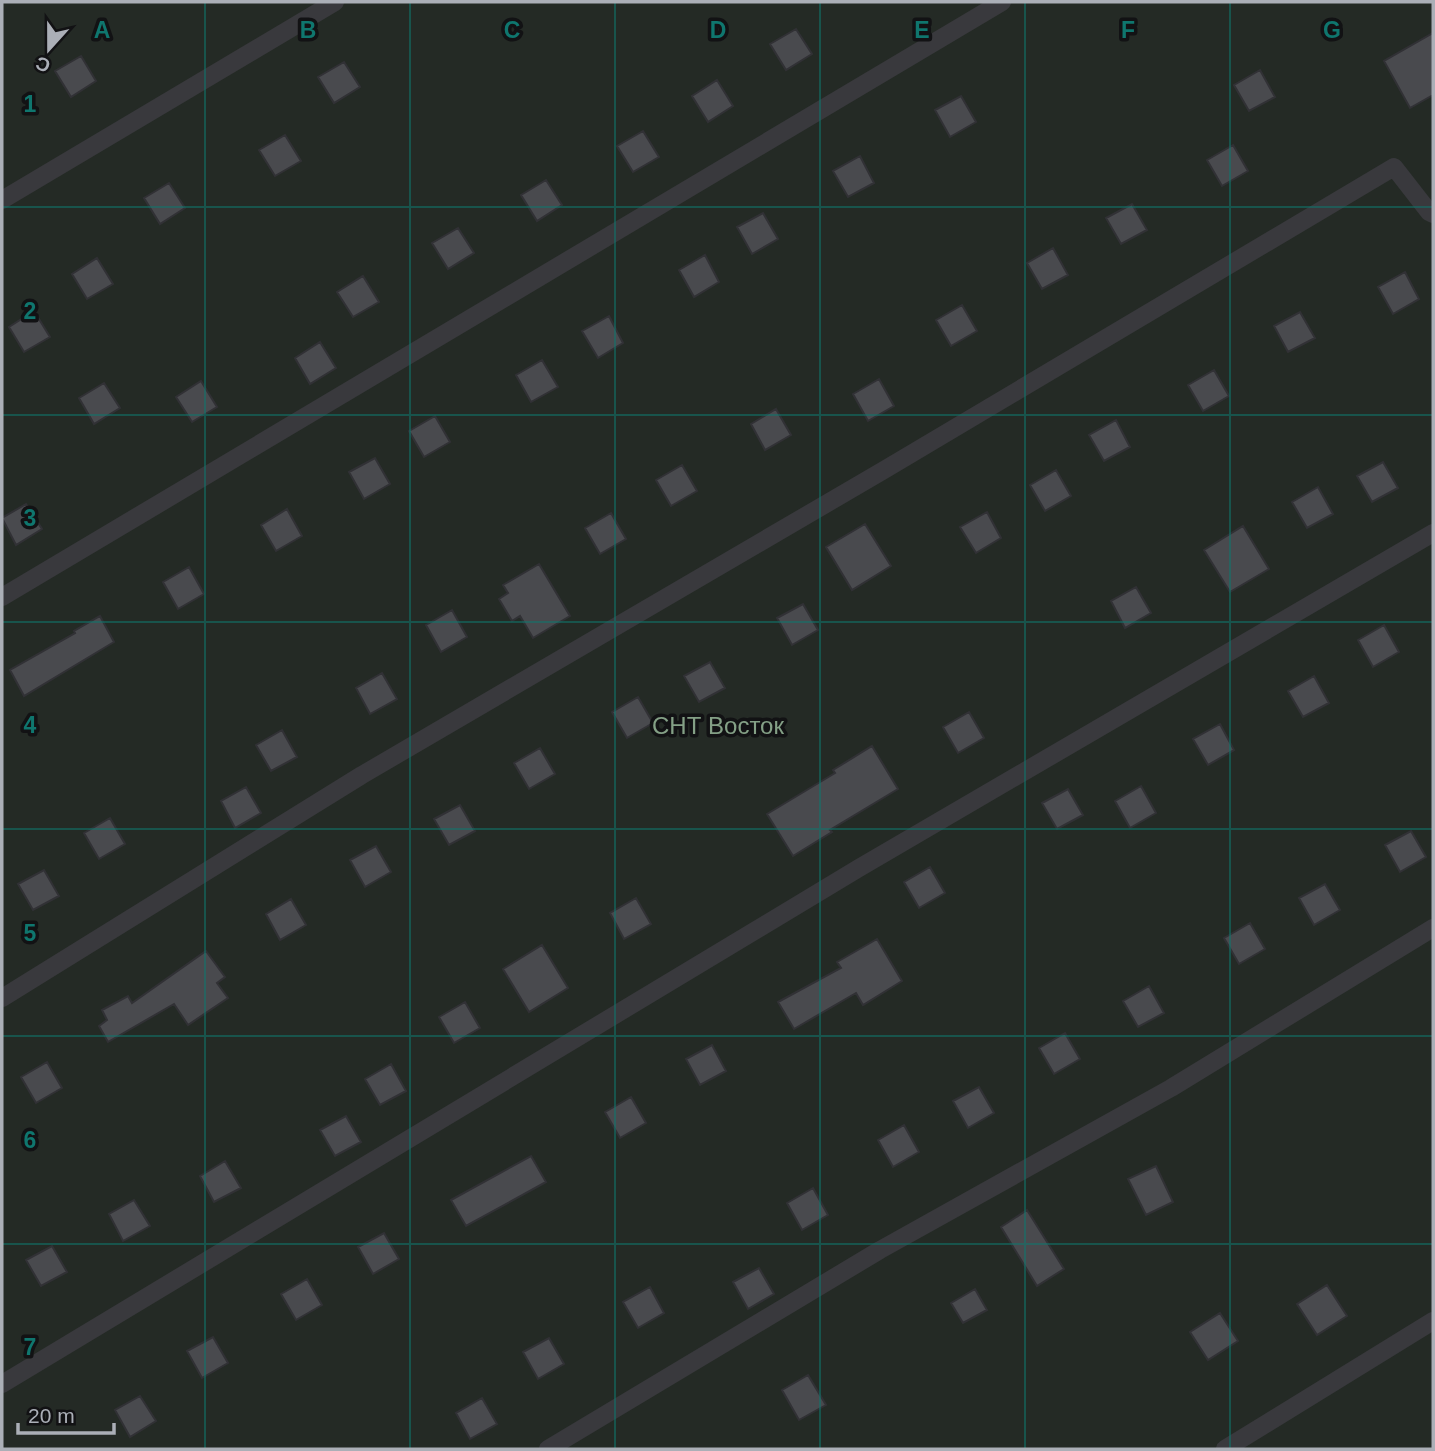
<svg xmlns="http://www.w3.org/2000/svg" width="1435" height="1451" font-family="Helvetica,sans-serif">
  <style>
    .green { fill: #242a25 }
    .building { fill: #494a4e; stroke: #313135; stroke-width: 2 }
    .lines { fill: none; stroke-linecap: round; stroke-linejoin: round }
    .service { stroke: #39393d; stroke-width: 18 }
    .grid { fill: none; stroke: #0f766e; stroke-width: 2; stroke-opacity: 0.55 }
    .labels { text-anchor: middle; stroke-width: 7; stroke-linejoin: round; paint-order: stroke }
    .park-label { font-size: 24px; fill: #84a086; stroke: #121214 }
    .grid-label { font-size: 23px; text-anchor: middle; font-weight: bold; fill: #0f766e; stroke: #121214; stroke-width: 7; stroke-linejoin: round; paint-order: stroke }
  </style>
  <rect width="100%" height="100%" fill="#171719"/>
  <!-- green -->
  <path class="green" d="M2 2H1433V1449H2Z"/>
  <!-- building -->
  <path class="building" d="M796 29 812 54 786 70 770 44Z
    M1433 33V95L1410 108 1384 61Z
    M81 56 96 81 71 97 55 71Z
    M344 62 360 87 334 103 318 77Z
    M1260 70 1275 97 1249 111 1234 85Z
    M717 80 733 106 708 122 692 96Z
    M961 96 976 122 950 137 935 110Z
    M643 131 659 157 633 172 617 146Z
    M285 135 301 161 275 176 259 150Z
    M1233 145 1248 171 1222 186 1207 160Z
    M860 156 874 183 848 197 833 171Z
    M546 180 562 205 537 221 521 195Z
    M169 183 185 208 160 224 144 198Z
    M1132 204 1147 230 1121 244 1106 218Z
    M763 213 778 239 752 254 737 227Z
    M458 228 474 253 448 269 432 243Z
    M1053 248 1068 275 1042 289 1027 263Z
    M705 255 719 282 694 297 679 270Z
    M97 258 113 284 87 299 72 274Z
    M1405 272 1419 299 1393 314 1378 287Z
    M363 276 379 302 353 317 337 292Z
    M962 305 977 331 951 346 936 320Z
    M34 311 50 337 24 352 9 327Z
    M1300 312 1315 338 1288 352 1274 326Z
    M609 316 623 343 598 358 582 331Z
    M320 342 336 368 310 384 295 358Z
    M542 360 558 387 531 402 516 375Z
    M1214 370 1229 396 1203 411 1188 385Z
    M879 379 894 406 868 421 853 394Z
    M201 381 217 407 192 422 176 397Z
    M104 383 120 408 94 424 79 398Z
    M776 409 791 435 765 450 751 424Z
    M435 416 450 442 424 457 409 431Z
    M1116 420 1130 447 1104 461 1089 435Z
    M375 458 390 484 364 499 349 472Z
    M1383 462 1398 488 1372 502 1357 476Z
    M682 465 697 491 671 506 656 480Z
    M1056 470 1071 496 1045 511 1030 485Z
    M1318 487 1333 514 1307 528 1292 502Z
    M26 504 42 529 16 545 2 518Z
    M287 509 302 536 276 551 261 525Z
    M987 512 1001 538 976 553 960 527Z
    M611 513 626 539 600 554 585 528Z
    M865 524 891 566 852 590 826 547Z
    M1243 526 1269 569 1230 592 1204 550Z
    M539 564 570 616 533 638 520 616 512 621 499 599 508 593 503 585Z
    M189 567 204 594 178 609 163 582Z
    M1136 587 1151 613 1125 628 1111 601Z
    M803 604 818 630 792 645 777 618Z
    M452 610 467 637 441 652 426 625Z
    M100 616 114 642 24 696 10 670 75 633 74 631Z
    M1384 625 1399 652 1373 667 1358 640Z
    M710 662 725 688 699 702 684 676Z
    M382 673 397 699 370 714 356 688Z
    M1314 676 1329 703 1303 717 1288 691Z
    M638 697 653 723 627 738 612 712Z
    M969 712 984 738 958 753 943 727Z
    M1220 724 1234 750 1208 765 1193 739Z
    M282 730 297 757 271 771 256 745Z
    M872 746 898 789 830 830 832 832 793 856 767 814 835 773 833 770Z
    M540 748 555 774 529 789 514 763Z
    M1141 786 1156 813 1130 828 1115 801Z
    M246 787 261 813 235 828 221 801Z
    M1068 789 1083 815 1057 829 1042 803Z
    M460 805 475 831 449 845 434 819Z
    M110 818 125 844 99 859 84 833Z
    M1411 831 1426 857 1400 872 1385 845Z
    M376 846 391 872 365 887 350 860Z
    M930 867 945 893 919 908 904 882Z
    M44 870 59 896 33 910 18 884Z
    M1325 884 1340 910 1314 925 1299 898Z
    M636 898 651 924 624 939 610 913Z
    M291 899 306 925 280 940 266 914Z
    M1250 923 1265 949 1239 964 1224 938Z
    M877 939 902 981 863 1005 856 993 794 1029 778 1002 841 968 837 962Z
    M542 945 568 988 529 1012 503 969Z
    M206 951 225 977 217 983 228 998 188 1025 174 1004 108 1042 99 1026 107 1020 102 1010 128 996 132 1003Z
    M1149 986 1164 1013 1138 1027 1123 1001Z
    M465 1002 480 1028 454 1043 439 1017Z
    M1065 1033 1080 1059 1054 1074 1039 1048Z
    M712 1045 726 1071 700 1085 686 1059Z
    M47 1062 62 1088 36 1103 21 1077Z
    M391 1064 406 1091 380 1105 365 1079Z
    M979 1087 994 1113 968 1128 953 1101Z
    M631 1097 646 1123 620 1138 605 1112Z
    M346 1116 361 1142 335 1156 320 1130Z
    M904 1125 919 1152 893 1167 878 1140Z
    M531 1156 546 1182 466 1226 451 1200Z
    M225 1161 241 1188 214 1202 200 1176Z
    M1156 1166 1173 1202 1146 1215 1128 1179Z
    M813 1188 828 1215 802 1230 787 1203Z
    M134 1200 150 1226 123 1241 109 1214Z
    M1027 1210 1064 1269 1037 1286 1001 1227Z
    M384 1233 399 1259 373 1274 358 1247Z
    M52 1246 67 1272 41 1286 26 1260Z
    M759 1268 774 1294 748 1309 733 1282Z
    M307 1279 322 1305 296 1320 281 1294Z
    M1327 1285 1347 1316 1317 1335 1297 1304Z
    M650 1287 664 1313 638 1328 623 1302Z
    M975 1289 987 1310 963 1323 951 1303Z
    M1220 1313 1238 1341 1208 1360 1190 1332Z
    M213 1337 228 1363 202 1378 187 1351Z
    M549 1338 564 1364 538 1379 523 1352Z
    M808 1375 826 1405 799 1420 782 1390Z
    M140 1396 156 1421 130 1437 115 1410Z
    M482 1398 497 1424 470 1439 456 1413Z"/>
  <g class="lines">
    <!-- service -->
    <path class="service" d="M2 200 335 2
      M2 597 1002 2
      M2 998 362 775 884 470 1394 167 1429 212 1433 214
      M2 1384 859 868 1433 533
      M548 1449 880 1250 1171 1088 1433 928
      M1225 1449 1433 1321"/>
  </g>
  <!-- grid -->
  <path class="grid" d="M205 2V1449M410 2V1449M615 2V1449M820 2V1449M1025 2V1449M1230 2V1449M2 207H1433M2 415H1433M2 622H1433M2 829H1433M2 1036H1433M2 1244H1433"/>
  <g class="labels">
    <!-- park labels -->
    <g class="park-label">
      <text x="718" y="734">СНТ Восток</text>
    </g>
  </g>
  <g class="grid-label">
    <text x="102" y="38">A</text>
    <text x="308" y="38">B</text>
    <text x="512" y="38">C</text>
    <text x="718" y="38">D</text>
    <text x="922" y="38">E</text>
    <text x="1128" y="38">F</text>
    <text x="1332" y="38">G</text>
    <text x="30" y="112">1</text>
    <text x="30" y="319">2</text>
    <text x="30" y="526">3</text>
    <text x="30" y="733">4</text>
    <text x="30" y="941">5</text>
    <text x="30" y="1148">6</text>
    <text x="30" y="1355">7</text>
  </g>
  <!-- border -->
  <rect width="1435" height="1451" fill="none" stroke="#abafb7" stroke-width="7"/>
  <!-- north arrow -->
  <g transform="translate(49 49) rotate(201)" stroke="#121214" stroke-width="5" paint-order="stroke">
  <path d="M0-5L12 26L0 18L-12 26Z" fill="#abafb7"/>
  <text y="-10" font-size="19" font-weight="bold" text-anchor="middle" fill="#abafb7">С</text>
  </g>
  <!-- scale -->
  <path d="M18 1423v10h96v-10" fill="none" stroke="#abafb7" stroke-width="3.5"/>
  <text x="28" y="1423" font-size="21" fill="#abafb7" stroke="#121214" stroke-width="5" paint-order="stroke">20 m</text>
</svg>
